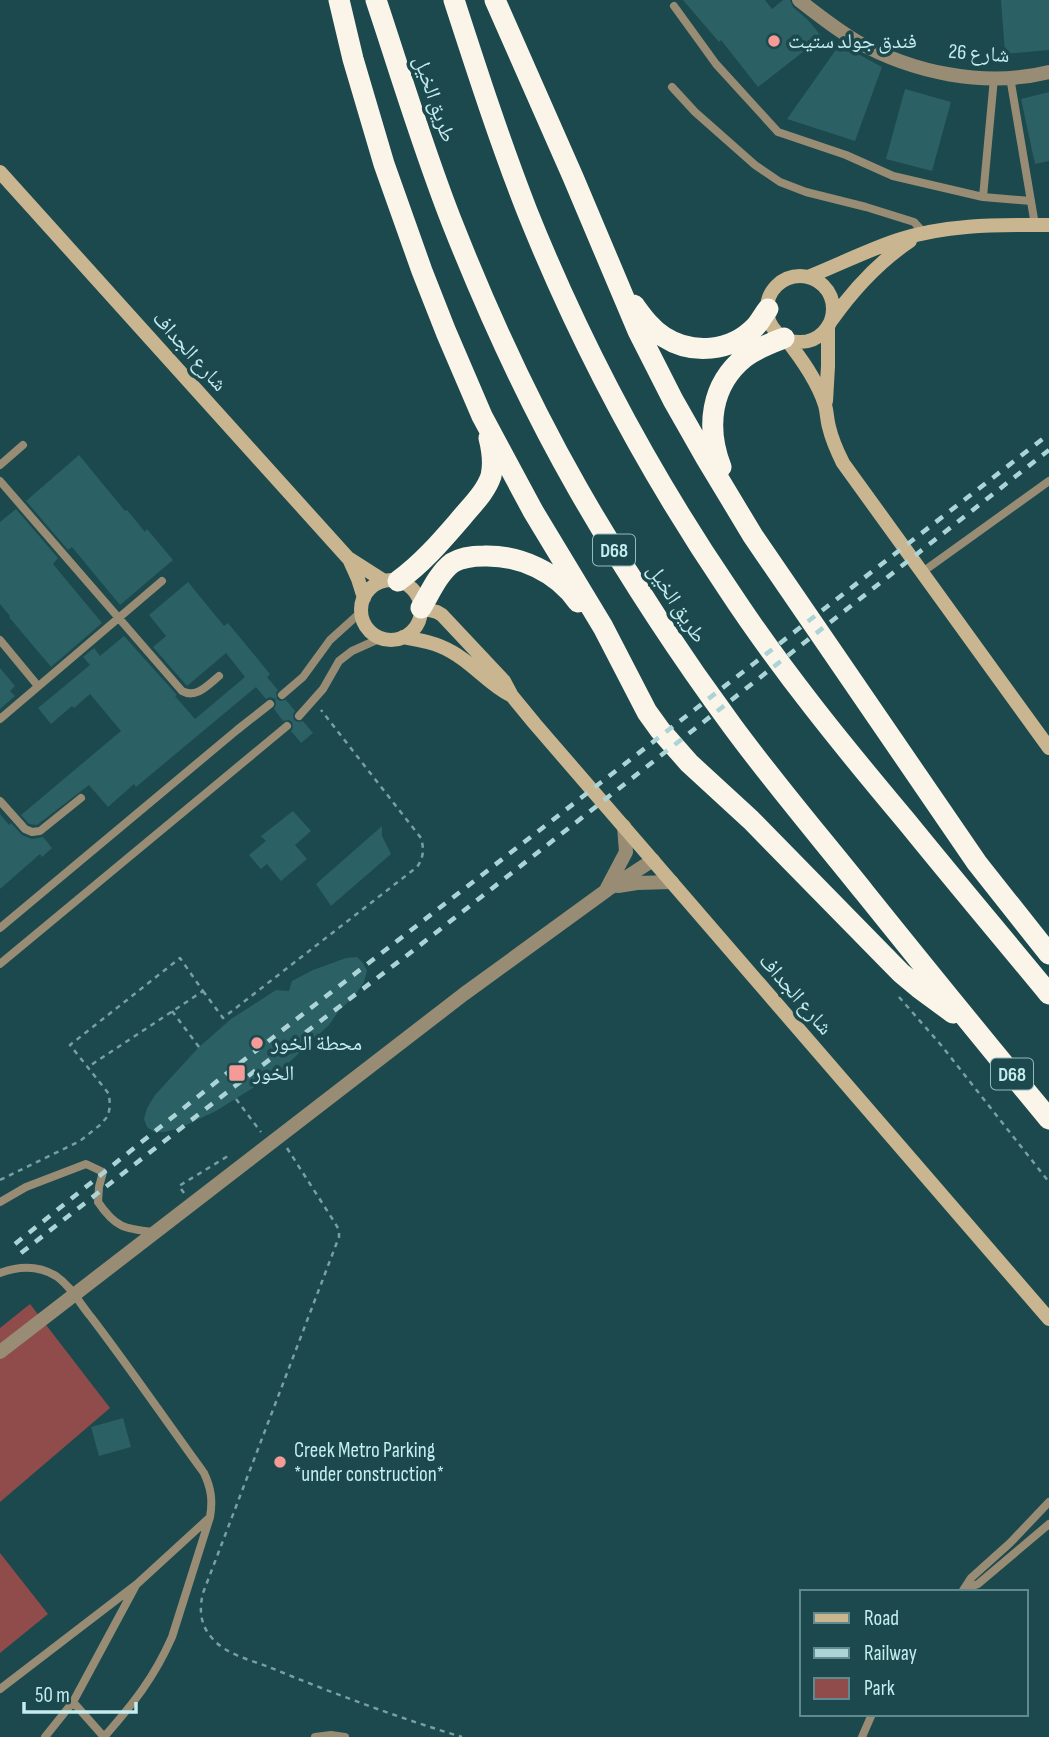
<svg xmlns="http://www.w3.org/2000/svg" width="1049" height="1737" font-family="'Sofia Sans Condensed','Noto Naskh Arabic',sans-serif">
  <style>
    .green { fill: #8f4c4a }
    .building { fill: #2b6064 }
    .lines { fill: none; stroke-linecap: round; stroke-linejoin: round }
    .path { stroke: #76a0a4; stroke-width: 2.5; stroke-dasharray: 5 5; stroke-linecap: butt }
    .lane { stroke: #998c74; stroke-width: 8 }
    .street { stroke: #998c74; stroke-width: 14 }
    .secondary { stroke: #c9b590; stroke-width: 14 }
    .highway { stroke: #fbf5e9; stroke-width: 21 }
    .rail { stroke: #acd4d7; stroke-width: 4.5; stroke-dasharray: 9 9; stroke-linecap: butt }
    .poi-dot { fill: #f59b97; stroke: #1c494d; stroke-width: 2.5 }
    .labels { text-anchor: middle; stroke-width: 7; stroke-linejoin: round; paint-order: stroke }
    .shield { fill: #1c494d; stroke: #92bbbe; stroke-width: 2 }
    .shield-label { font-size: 19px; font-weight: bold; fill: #c5ecef }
    .poi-label { font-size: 21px; fill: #c5ecef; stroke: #1c494d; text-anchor: start }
    .street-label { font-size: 21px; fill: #c5ecef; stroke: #1c494d }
  </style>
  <rect width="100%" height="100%" fill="#1c494d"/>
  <!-- green -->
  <path class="green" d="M30 1304 110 1408 0 1502V1328Z
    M0 1553 48 1614 0 1653Z"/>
  <!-- building -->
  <path class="building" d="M683 0H765L772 9 783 0H790L793 7 808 20 822 37 758 87 721 40 719 42Z
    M1001 0H1049V50L1005 54Z
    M840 44 882 67 855 141 787 119Z
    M905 89 951 102 932 171 886 159Z
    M1049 92V161L1035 164 1021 99Z
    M79 455 125 511 127 510 145 532 147 529 173 560 120 605 72 547 68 550 26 501Z
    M16 509 58 558 53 564 102 623 51 667 9 617 10 616 0 604V522Z
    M188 582 224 626 228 623 270 674 267 677 278 690 276 693 277 699 280 701 286 700 295 711 293 715 294 720 298 722 303 721 313 733 301 743 291 731 293 728 292 722 289 720 283 721 274 709 276 704 275 699 270 697 266 699 256 687 136 787 134 784 108 807 89 785 37 825 29 824 21 815 121 731 90 694 74 708 72 706 51 724 38 708 90 665 83 657 94 648 100 656 124 636 177 695 175 696 195 719 245 677 226 653 187 686 153 647 166 636 149 615Z
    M0 668 15 686 10 691 15 696 0 709Z
    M293 811 311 831 295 845 307 859 281 881 267 864 261 869 249 855 266 841 261 836Z
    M0 814 9 825 11 823 22 835 32 839 43 837 52 848 42 857 40 854 0 889Z
    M382 826V836L391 854 331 906 316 884Z
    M357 957 363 963 367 971 364 982 355 995 338 1012 329 1025 280 1071 216 1111 180 1128 165 1132H154L147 1127 144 1119 147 1108 155 1095 199 1047 231 1019 276 990 289 991 292 981 313 970 346 958Z
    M123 1418 131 1447 99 1456 91 1427Z"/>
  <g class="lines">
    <!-- path -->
    <path class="path" d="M203 991 223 1018 417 867C424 857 424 849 421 838L321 710
      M899 997 941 1045 1049 1182
      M172 1011 199 1047
      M236 1099 261 1132
      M287 1148 335 1223 339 1230V1237L203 1593C199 1609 200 1625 212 1638 225 1654 250 1660 269 1667 332 1693 396 1717 462 1737
      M0 1180 80 1141 100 1125 108 1116 110 1106 109 1094 70 1045 180 958 203 991 88 1067
      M184 1193 179 1186 228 1156"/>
    <!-- lane -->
    <path class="lane" d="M674 6 716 64 778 132 846 155 893 176 983 197 1031 201
      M1010 77 1035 225
      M672 87 695 112 755 165 780 182 806 192 866 207 914 222 925 234
      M983 197 994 78
      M0 465 23 445
      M0 481 182 691C196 699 208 685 219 676
      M921 573 1049 481
      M0 640 38 686
      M282 695 303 677 330 640 361 612
      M299 716 323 689 339 661 352 651 381 638
      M0 719 162 581
      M0 801 25 829 32 832 40 831 81 798
      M0 928 237 730 270 704
      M0 964 287 726
      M0 1202 26 1187 86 1164 103 1172 99 1187 98 1202C115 1227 124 1229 153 1232
      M0 1273C19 1266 38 1265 56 1276 71 1286 80 1304 91 1317 130 1368 166 1421 204 1473 211 1488 213 1500 210 1517L172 1637C154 1678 133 1704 104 1737
      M964 1589 978 1584 1049 1524
      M962 1592 971 1578 1010 1543 1049 1502
      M0 1689 137 1584 208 1519
      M73 1702 104 1737
      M45 1737 73 1702 135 1587
      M315 1737 331 1735 345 1737
      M862 1737 872 1714"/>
    <!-- street -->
    <path class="street" d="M799 0C818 15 836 29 856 41 913 73 985 88 1049 72
      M618 886 637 883 672 882
      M607 888 626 852 624 826
      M0 1352 464 994 607 890 653 860"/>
    <!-- secondary -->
    <path class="secondary" d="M0 172 348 558 384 581
      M767 309a33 33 0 1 1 66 0a33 33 0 1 1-66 0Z
      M808 277C838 265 868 250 898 240 948 224 998 225 1049 225
      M831 321C853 290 877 263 910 241
      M785 338C801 358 817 380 825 405 827 412 827 420 829 427 832 440 837 451 843 463L1049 748
      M826 401 828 366V326
      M349 559 358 579 364 598
      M361 610a30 30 0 1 1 60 0a30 30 0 1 1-60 0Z
      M421 608 437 612 442 615 504 681 512 696 535 724 1049 1319
      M403 637C420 640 437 643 452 652 474 664 489 685 512 696"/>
    <!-- highway -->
    <path class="highway" d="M339 0 353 59 384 164 422 271 446 332 482 416 533 511 603 627 647 712 660 730 689 763 751 820 901 973 919 988 953 1013
      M376 0C401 75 424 152 453 225 489 316 530 405 578 489 625 571 677 651 733 727 775 784 821 838 865 893 926 969 987 1044 1049 1119
      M454 0C477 71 500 142 527 211 580 343 648 471 728 589 782 671 844 747 907 822 954 880 1002 937 1049 994
      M495 0 573 177 638 331 673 400 706 458 753 536 977 863 1049 954
      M634 305C642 316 651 329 664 337 692 355 731 352 755 327 760 322 763 315 768 309
      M721 467C706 428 710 385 745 357 757 348 771 343 784 338
      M398 581C424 562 443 539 463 516 474 503 486 491 491 476 494 463 492 450 489 438
      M421 608C430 593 438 574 452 563 462 557 472 556 484 556 520 555 557 572 578 602"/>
    <!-- rail -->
    <path class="rail" d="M15 1244 226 1074 1049 434
      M21 1253 235 1086 410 953 1049 450"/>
  </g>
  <!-- markers -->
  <g class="poi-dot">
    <circle cx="774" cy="41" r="7"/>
    <circle cx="257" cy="1043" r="7"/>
    <rect x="228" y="1064" width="18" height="18" rx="3.5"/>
    <circle cx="280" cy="1462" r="7"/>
  </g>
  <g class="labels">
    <!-- shield labels -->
    <g class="shield">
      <rect x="593" y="534.5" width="42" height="31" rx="5"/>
      <rect x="991" y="1058.5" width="42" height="31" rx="5"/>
    </g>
    <g class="shield-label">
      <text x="614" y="557">D68</text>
      <text x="1012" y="1081">D68</text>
    </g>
    <!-- poi labels -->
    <g class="poi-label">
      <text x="788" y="48">فندق جولد ستيت</text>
      <text x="271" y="1050">محطة الخور</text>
      <text x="253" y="1080">الخور</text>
      <text x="294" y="1457">Creek Metro Parking<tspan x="294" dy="24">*under construction*</tspan></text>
    </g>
    <!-- street labels -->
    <g class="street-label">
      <text transform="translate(979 53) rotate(4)" y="7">شارع 26</text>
      <text transform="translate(435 99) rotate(71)" y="7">طريق الخيل</text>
      <text transform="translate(190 351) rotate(48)" y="7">شارع الجداف</text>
      <text transform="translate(677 603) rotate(57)" y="7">طريق الخيل</text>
      <text transform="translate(796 994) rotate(49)" y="7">شارع الجداف</text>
    </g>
  </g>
  <!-- legend -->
  <rect x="800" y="1590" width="228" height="126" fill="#1c494d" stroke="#608a8e" stroke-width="2"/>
  <rect x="814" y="1613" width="35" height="10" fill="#c9b590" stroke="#608a8e" stroke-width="2"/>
  <text x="864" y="1625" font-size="21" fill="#c5ecef">Road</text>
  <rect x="814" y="1648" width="35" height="10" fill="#acd4d7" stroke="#608a8e" stroke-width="2"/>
  <text x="864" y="1660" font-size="21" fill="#c5ecef">Railway</text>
  <rect x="814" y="1678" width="35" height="21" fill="#8f4c4a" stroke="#608a8e" stroke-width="2"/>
  <text x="864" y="1695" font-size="21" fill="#c5ecef">Park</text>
  <!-- scale -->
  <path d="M24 1702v10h112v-10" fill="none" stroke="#c5ecef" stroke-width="3.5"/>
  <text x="35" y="1702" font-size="21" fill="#c5ecef" stroke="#1c494d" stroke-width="5" paint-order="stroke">50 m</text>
</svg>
